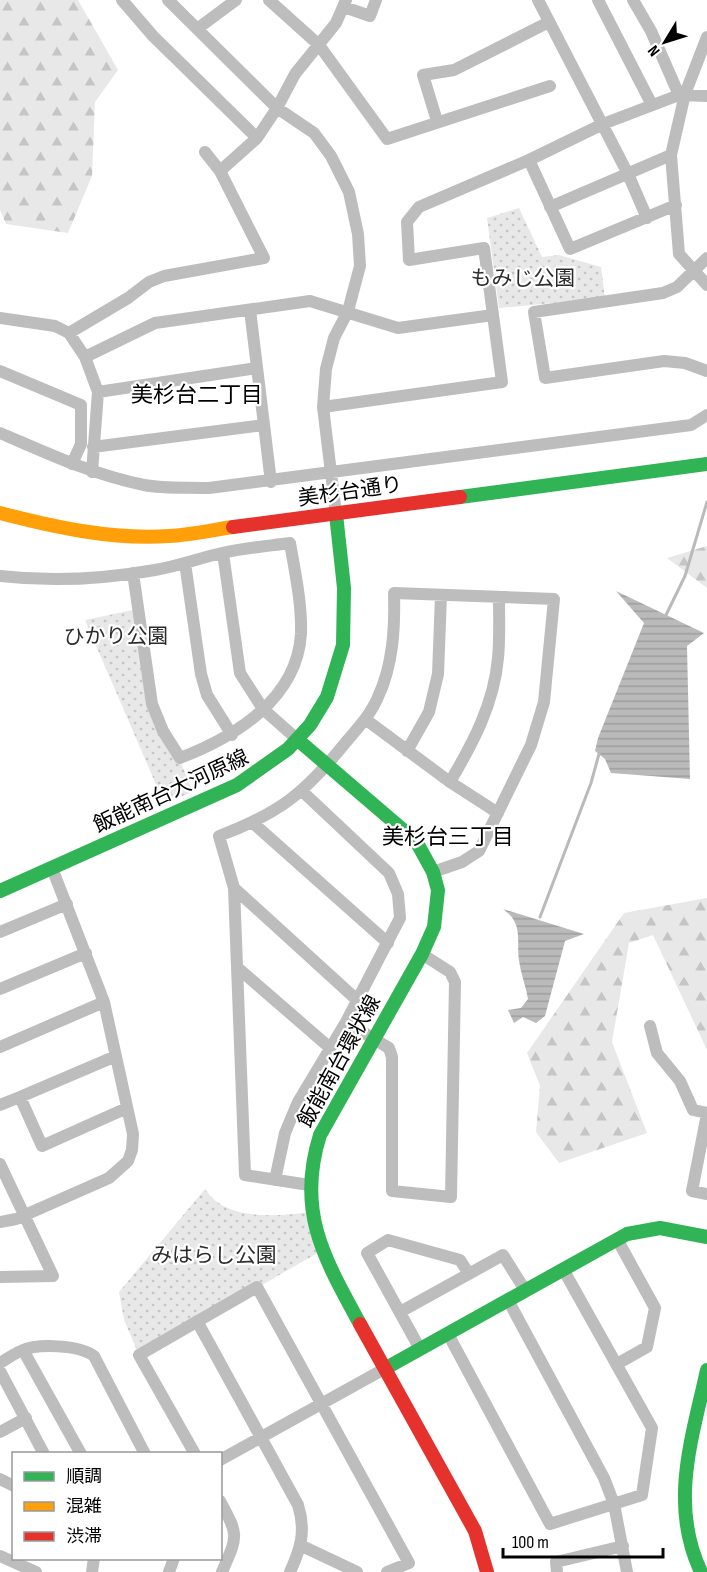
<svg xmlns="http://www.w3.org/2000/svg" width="707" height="1572" font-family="'Sofia Sans Condensed','Noto Sans JP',sans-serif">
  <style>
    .forest { fill: url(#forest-firs) }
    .park { fill: url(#park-dots) }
    .water { fill: url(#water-rules) }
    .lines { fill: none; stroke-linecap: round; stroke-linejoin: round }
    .stream { stroke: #bababa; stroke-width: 3 }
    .street { stroke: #bdbdbd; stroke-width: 12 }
    .fast { stroke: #30b455; stroke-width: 14 }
    .slow { stroke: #ff9f0a; stroke-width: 14 }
    .jam { stroke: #e5322d; stroke-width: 14 }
    .labels { text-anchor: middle; stroke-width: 4.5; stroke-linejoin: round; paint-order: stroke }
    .park-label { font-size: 21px; fill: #2c2c2c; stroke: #fff }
    .street-label { font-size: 21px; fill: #000; stroke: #fff }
    .neighbourhood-label { font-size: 22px; fill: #000; stroke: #fff }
  </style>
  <defs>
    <pattern id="forest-firs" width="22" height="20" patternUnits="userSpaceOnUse" patternTransform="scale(1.5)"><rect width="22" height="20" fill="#e8e8e8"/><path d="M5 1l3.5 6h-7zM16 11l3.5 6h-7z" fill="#c5c5c5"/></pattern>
    <pattern id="park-dots" width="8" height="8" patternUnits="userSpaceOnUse" patternTransform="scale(1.5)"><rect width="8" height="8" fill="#e8e8e8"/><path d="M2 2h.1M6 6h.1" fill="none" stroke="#c5c5c5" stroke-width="1.8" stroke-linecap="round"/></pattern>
    <pattern id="water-rules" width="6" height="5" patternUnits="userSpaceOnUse" patternTransform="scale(1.5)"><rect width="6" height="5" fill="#bababa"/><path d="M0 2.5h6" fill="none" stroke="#9e9e9e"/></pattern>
  </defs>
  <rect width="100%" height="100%" fill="#fff"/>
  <!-- forest -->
  <path class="forest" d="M0 0H78L118 70 95 102 92 176 68 233 6 224 0 210Z
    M707 546V588L667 558Z
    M707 898V1050L653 935 629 943 612 1042 647 1133 559 1163 536 1132 540 1086 527 1053 624 913Z"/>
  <!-- park -->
  <path class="park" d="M519 208 542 257 559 255 601 267 605 298 499 308 487 218Z
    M133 610 148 702 181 763 193 792 164 803 85 620Z
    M205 1189C226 1222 278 1216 312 1212L323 1250 139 1355 124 1320 119 1292Z"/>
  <!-- water -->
  <path class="water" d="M616 591 704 633 687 646 690 779 611 773 605 759 595 751 598 738 644 623Z
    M503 909 584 934 565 941 545 1016 536 1023 523 1017 514 1023 508 1010 521 1008 528 999C526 987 521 974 519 961 516 940 524 924 503 909Z"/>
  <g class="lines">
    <!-- stream -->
    <path class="stream" d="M666 615 685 576 707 502
      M540 917 591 783 599 754"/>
    <!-- street -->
    <path class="street" d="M122 0 153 36 257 138
      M168 0 277 108 314 133 331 156 349 192 358 234 360 266 348 311 334 338 326 369 323 407 336 514
      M269 0 319 45 387 139 550 86
      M538 0 628 174 647 218
      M598 0 652 105
      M633 0 651 31 679 95
      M344 7 370 16 376 0
      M197 29 236 0
      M707 37 685 94 671 155 679 254 707 285
      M437 121 423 75 454 70 549 22
      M205 152 220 171 257 138 277 108 295 74 336 23 346 0
      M529 160 570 249 676 205
      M550 207 671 155
      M707 258 677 287 663 293 534 312 545 378 664 361 685 363 707 371
      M250 310 271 482
      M0 318 55 326 69 333 85 357 98 392 92 472
      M69 333 128 298 149 282 164 276 264 258 220 171
      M85 357 155 323 310 301 398 328 493 315
      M0 371 81 405V444L72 464
      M98 392 257 368
      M323 407 502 382 484 248 409 260 407 222 419 207 529 160 603 124 679 95 707 96
      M0 433C47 453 93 475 144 485 165 489 188 487 209 488L691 425 707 415
      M93 447 264 425
      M223 553 240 673 263 709 298 740
      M185 563 201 674 207 695 232 735
      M0 576C52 582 104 579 155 570 178 566 200 558 222 553 244 548 268 546 290 543 295 572 302 604 301 634 297 699 235 737 180 758L163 731 152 704 133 573
      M365 719 450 782 498 813
      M407 751 429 712 438 674 441 596
      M450 782C473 743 494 704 498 658 500 638 499 617 499 597
      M253 823 388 943
      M234 888 357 1000
      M0 932 67 904
      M239 969 329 1047
      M0 989 86 953
      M346 1022 389 1048 392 1057V1191L451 1197 455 982 450 972 422 954
      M650 1026 657 1053 680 1081 693 1110 707 1113
      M0 1047 104 1002
      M20 1097 116 1056
      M0 1105 20 1097 42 1146 127 1108
      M707 1114 692 1191 707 1194
      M0 1164 53 1276 0 1277
      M275 1180 285 1133 298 1102 346 1022 400 918 398 894 389 873 303 792
      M309 1185 245 1175 234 888 219 836C280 813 305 793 346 742 358 728 371 714 378 697 393 665 395 628 394 593L554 599 544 702 531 745 479 851 462 862 433 872
      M0 1222 16 1219 109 1178 128 1161 132 1150 133 1134 104 1002 52 868
      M617 1239 655 1308 647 1347 617 1364
      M508 1300 604 1478 614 1504 627 1572
      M400 1312 503 1255 525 1290
      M197 1321 298 1505C306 1531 301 1548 290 1572
      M448 1334 550 1524 642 1495 652 1428 563 1269
      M420 1349 367 1253 388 1240 460 1260 469 1274
      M23 1350 81 1454
      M0 1363C7 1359 13 1354 21 1351 38 1343 79 1345 94 1356L145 1454
      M0 1371 44 1454
      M0 1432 26 1418
      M195 1454 139 1355 257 1287 409 1563 387 1572
      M220 1460 386 1368
      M0 1479 14 1486
      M220 1501C239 1536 238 1535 222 1572
      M302 1546 357 1572
      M0 1556 36 1572
      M92 1572 94 1558
      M169 1572 174 1558
      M557 1572 556 1562 623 1546"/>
    <!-- fast -->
    <path class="fast" d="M460 497 707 464
      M298 740 416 841 433 872 438 890 434 927 422 954 320 1135C296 1211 324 1258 360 1324
      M0 891 237 785 288 749 310 725 327 697 343 645 344 588 336 514
      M386 1368 627 1234 660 1228 707 1237
      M701 1572C669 1504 692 1439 707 1370"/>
    <!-- slow -->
    <path class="slow" d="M0 513C54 527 112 540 169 536 190 535 212 530 233 527"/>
    <!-- jam -->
    <path class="jam" d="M233 527 460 497
      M360 1324 475 1531 487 1572"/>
  </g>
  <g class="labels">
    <!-- park labels -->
    <g class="park-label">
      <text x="523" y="285">もみじ公園</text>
      <text x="116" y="643">ひかり公園</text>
      <text x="214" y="1262">みはらし公園</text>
    </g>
    <!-- street labels -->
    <g class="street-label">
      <text transform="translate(350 491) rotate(-8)" y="7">美杉台通り</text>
      <text transform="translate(171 791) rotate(-25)" y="7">飯能南台大河原線</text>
      <text transform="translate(339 1061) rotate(-61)" y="7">飯能南台環状線</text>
    </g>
    <!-- neighbourhood labels -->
    <g class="neighbourhood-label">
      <text x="197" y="402">美杉台二丁目</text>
      <text x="448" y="844">美杉台三丁目</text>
    </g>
  </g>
  <!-- legend -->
  <rect x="12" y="1452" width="210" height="108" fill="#ffffff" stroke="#999999" stroke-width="1.5"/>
  <rect x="24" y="1472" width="30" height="9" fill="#30b455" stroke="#999999" stroke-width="1.5"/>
  <text x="66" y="1482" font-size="18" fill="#000000">順調</text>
  <rect x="24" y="1502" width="30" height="9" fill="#ff9f0a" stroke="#999999" stroke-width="1.5"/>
  <text x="66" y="1512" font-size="18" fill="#000000">混雑</text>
  <rect x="24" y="1532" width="30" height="9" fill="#e5322d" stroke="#999999" stroke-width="1.5"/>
  <text x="66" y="1542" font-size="18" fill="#000000">渋滞</text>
  <!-- north arrow -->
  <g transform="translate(665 42) rotate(232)" stroke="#ffffff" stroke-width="4.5" paint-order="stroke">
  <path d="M0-4.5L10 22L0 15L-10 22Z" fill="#000000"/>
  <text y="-9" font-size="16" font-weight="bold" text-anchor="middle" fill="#000000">N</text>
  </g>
  <!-- scale -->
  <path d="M503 1548v9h160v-9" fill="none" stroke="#000000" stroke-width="3"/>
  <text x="512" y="1548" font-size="18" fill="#000000" stroke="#ffffff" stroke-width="4.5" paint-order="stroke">100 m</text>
</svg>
